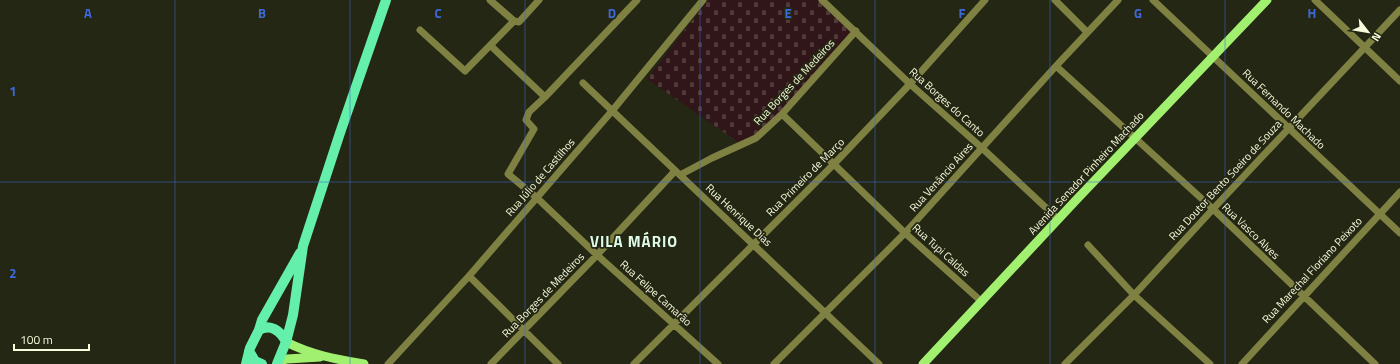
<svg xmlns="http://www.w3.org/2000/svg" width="1400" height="364" font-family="'Titillium Web',sans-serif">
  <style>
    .cemetery { fill: url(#cemetery-stones) }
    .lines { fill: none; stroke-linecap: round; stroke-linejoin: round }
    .minor { stroke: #7f8143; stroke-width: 7 }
    .major { stroke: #a1f06f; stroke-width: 9 }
    .highway { stroke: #64efaa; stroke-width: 10 }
    .grid { fill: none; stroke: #3e68d9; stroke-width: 1; stroke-opacity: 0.55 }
    .labels { text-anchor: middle; stroke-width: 3.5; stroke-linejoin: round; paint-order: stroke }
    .street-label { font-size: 11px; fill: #f8fbdc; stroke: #242713 }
    .district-label { font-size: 15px; font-weight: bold; letter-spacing: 1px; fill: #defce9; stroke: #242713 }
    .grid-label { font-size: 13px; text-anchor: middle; font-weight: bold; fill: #3e68d9; stroke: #242713; stroke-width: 3.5; stroke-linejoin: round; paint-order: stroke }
  </style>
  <defs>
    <pattern id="cemetery-stones" width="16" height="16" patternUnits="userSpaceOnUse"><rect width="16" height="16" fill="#301618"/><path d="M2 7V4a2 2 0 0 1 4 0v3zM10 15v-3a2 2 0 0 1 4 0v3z" fill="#4f3939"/></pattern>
  </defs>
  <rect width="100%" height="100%" fill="#242713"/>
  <!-- cemetery -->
  <path class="cemetery" d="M708 0H820L854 31 781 114 755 137 738 142 647 79Z"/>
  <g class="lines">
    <!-- minor -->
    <path class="minor" d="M490 0 514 21
      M637 0 545 97 529 112 526 120 534 129 508 174 536 197 597 255 718 364
      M822 0 910 84 982 148 1058 219
      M1055 0 1087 32
      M1153 0 1400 233
      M1315 0 1400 81
      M514 21 519 22 539 0
      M420 30 465 71 514 21
      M491 46 545 97
      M1056 66 1213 209 1375 364
      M583 83 879 364
      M782 114 905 233 982 302
      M680 175 712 158 756 138 782 114 856 31
      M1088 245 1134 295 1210 364
      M469 276 558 364
      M388 364 469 276 612 111 703 0
      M491 364 597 255 675 171
      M634 364 833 165 910 84 985 0
      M774 364 905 233 1056 66 1118 0
      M1065 364 1134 295 1213 209 1400 10
      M1242 364 1400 192"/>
    <!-- major -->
    <path class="major" d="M286 342C312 355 335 359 364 364
      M279 361 287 359 320 357
      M923 364 1078 198 1267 0"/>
    <!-- highway -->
    <path class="highway" d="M259 330C270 323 281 331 286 342
      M249 351 255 361 262 364
      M246 364 250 348 259 330 262 320 300 253
      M277 364 286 342 293 315 303 246 340 133 386 0"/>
  </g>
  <!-- grid -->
  <path class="grid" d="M175 0V364M350 0V364M525 0V364M700 0V364M875 0V364M1050 0V364M1225 0V364M0 182H1400"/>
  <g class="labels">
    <!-- street labels -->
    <g class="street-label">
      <text transform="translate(794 82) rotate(-47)" y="4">Rua Borges de Medeiros</text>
      <text transform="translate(947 102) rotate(42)" y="4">Rua Borges do Canto</text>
      <text transform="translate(1284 109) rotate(44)" y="4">Rua Fernando Machado</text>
      <text transform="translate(1086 173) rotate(-47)" y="4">Avenida Senador Pinheiro Machado</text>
      <text transform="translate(540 177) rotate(-49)" y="4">Rua Júlio de Castilhos</text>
      <text transform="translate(805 177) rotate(-45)" y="4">Rua Primeiro de Março</text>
      <text transform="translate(941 177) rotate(-48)" y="4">Rua Venâncio Aires</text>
      <text transform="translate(1225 180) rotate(-47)" y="4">Rua Doutor Bento Soeiro de Souza</text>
      <text transform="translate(739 215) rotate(43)" y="4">Rua Henrique Dias</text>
      <text transform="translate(1251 231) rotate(44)" y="4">Rua Vasco Alves</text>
      <text transform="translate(941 250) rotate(42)" y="4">Rua Tupi Caldas</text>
      <text transform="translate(1312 270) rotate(-47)" y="4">Rua Marechal Floriano Peixoto</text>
      <text transform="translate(656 293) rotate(42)" y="4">Rua Felipe Camarão</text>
      <text transform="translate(543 295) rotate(-46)" y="4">Rua Borges de Medeiros</text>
    </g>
    <!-- district labels -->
    <g class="district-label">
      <text x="634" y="247">VILA MÁRIO</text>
    </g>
  </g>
  <g class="grid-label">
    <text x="88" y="18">A</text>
    <text x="262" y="18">B</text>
    <text x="438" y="18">C</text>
    <text x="612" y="18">D</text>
    <text x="788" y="18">E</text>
    <text x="962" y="18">F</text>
    <text x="1138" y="18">G</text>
    <text x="1312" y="18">H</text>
    <text x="13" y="96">1</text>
    <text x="13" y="278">2</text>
  </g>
  <!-- north arrow -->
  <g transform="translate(1368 32) rotate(121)" stroke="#242713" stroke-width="3" paint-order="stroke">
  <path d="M0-3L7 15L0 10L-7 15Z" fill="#f8fbdc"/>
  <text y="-6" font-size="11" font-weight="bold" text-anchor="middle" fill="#f8fbdc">N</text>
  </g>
  <!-- scale -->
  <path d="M14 344v6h75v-6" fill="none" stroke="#f8fbdc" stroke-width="2"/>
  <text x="20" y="344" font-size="12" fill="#f8fbdc" stroke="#242713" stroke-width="3" paint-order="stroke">100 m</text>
</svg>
